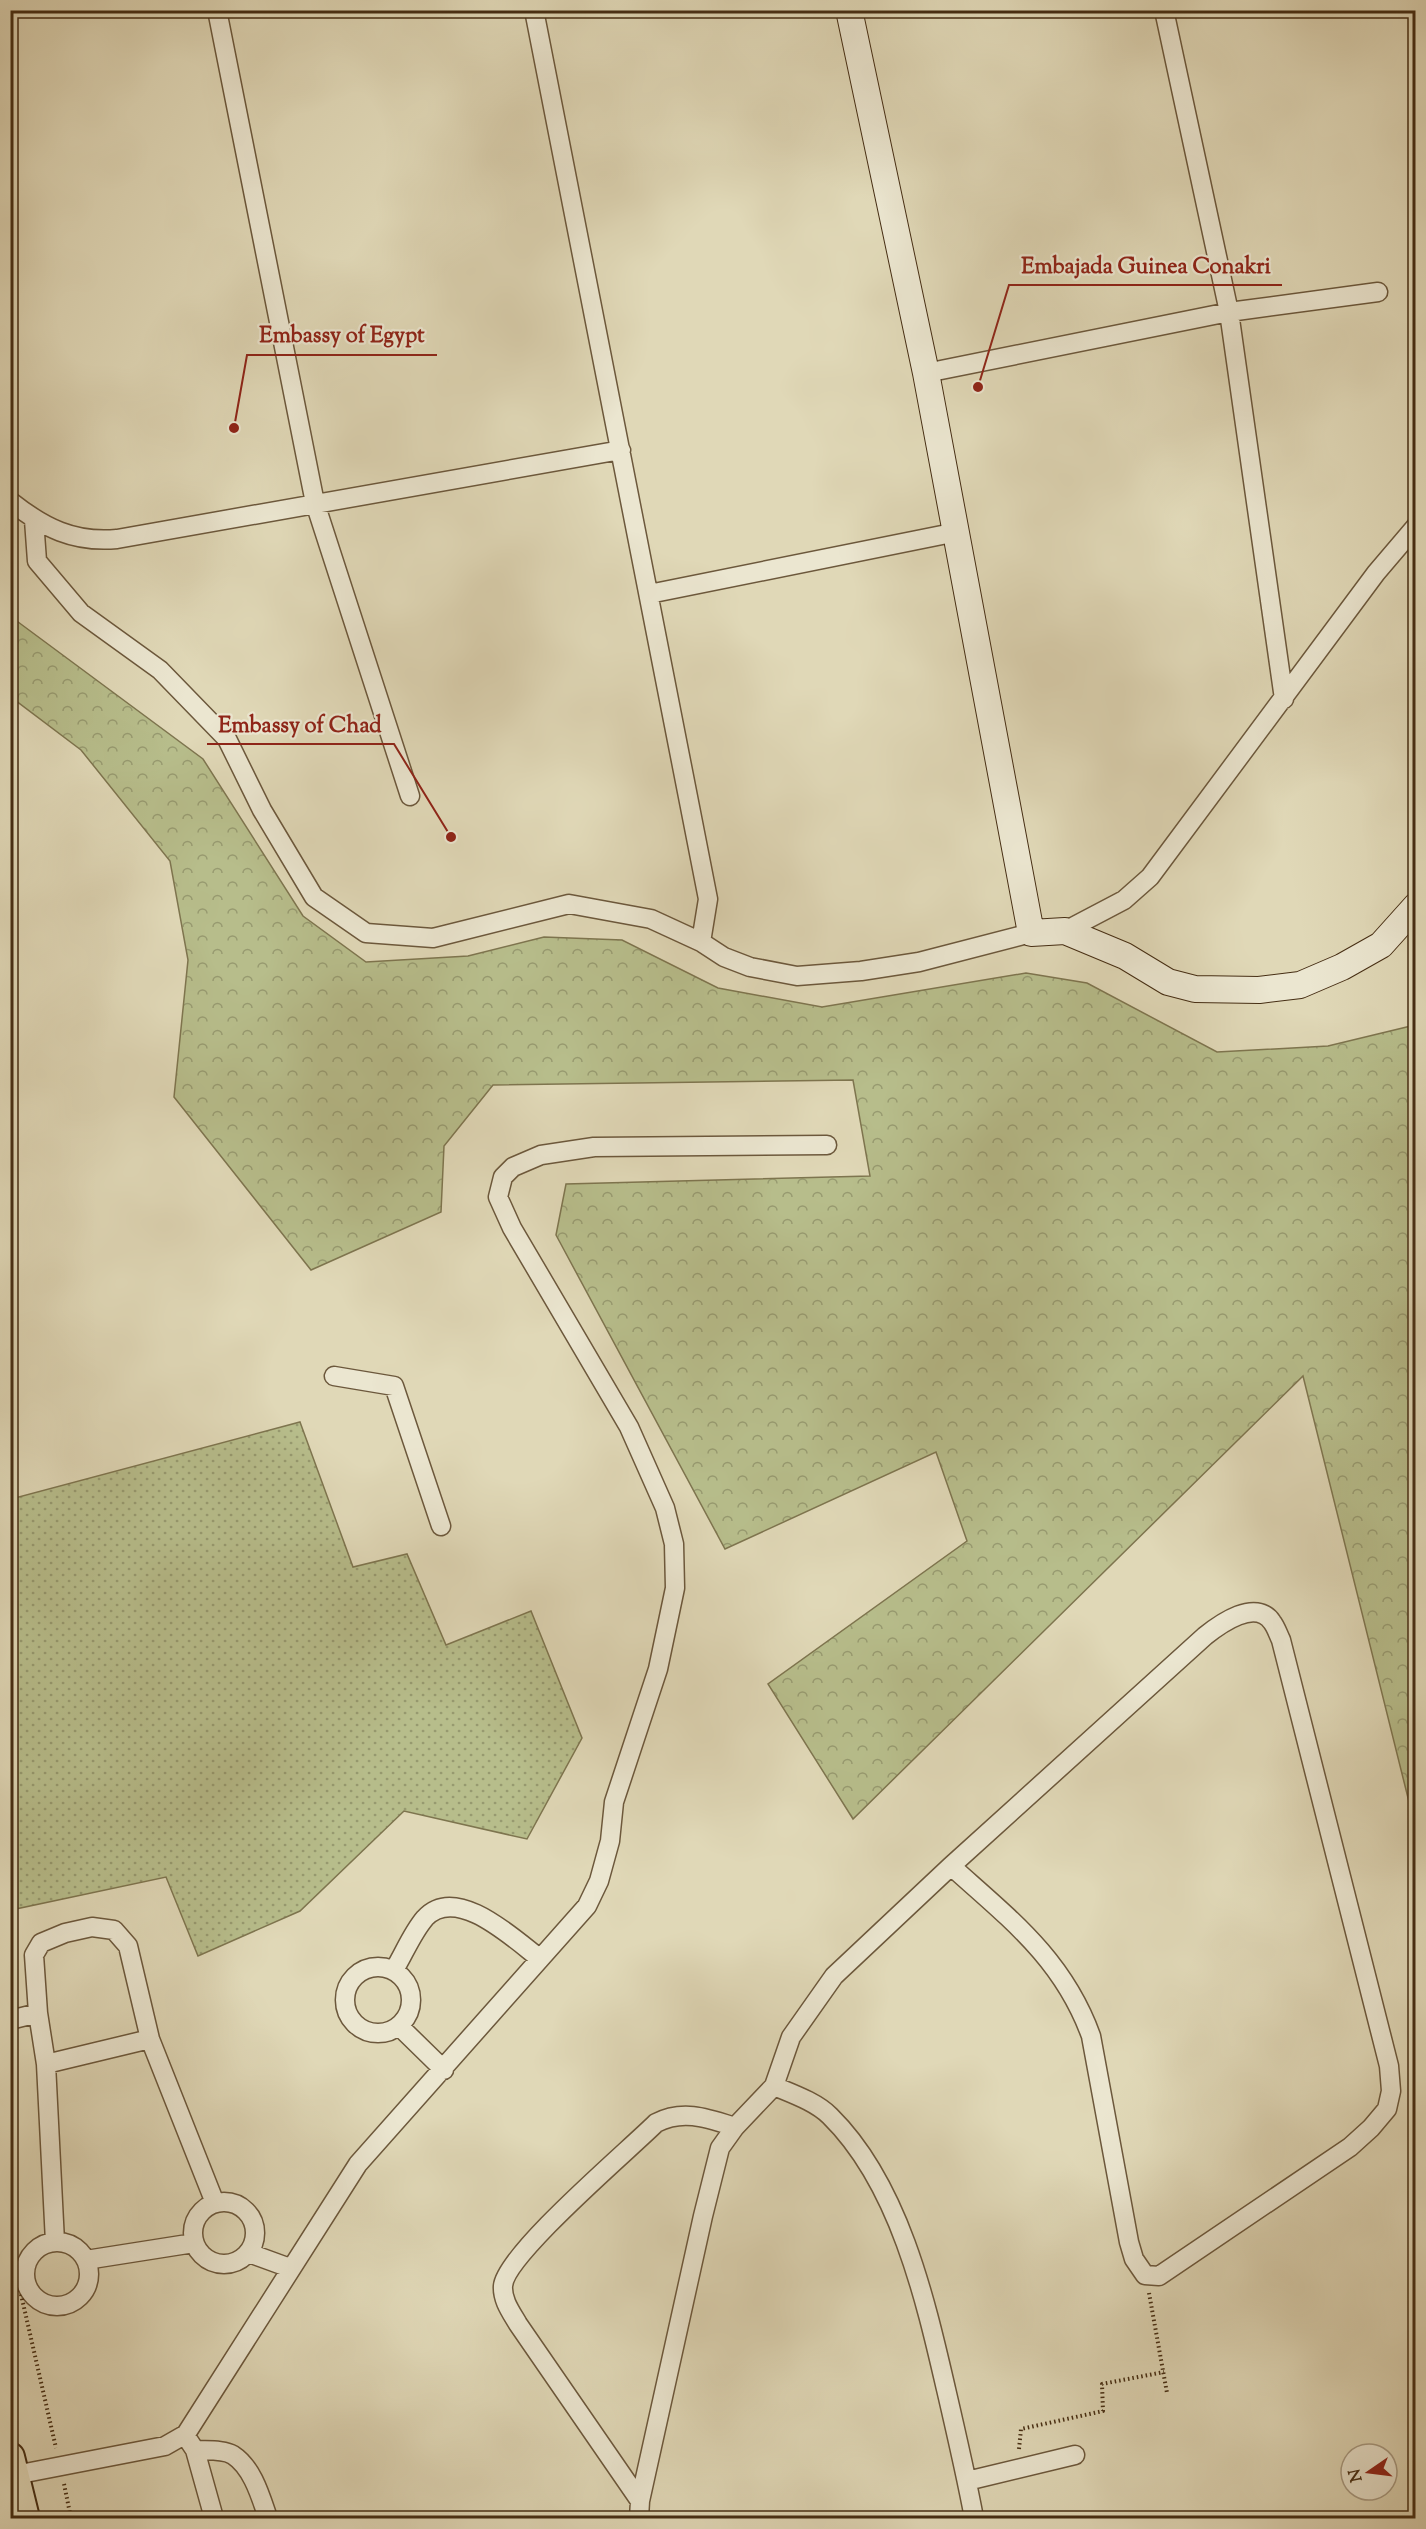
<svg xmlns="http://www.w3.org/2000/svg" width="1426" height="2529" font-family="'Sorts Mill Goudy',serif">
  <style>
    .grass { fill: url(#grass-dots); stroke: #7e754f; stroke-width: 1.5 }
    .forest { fill: url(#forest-crowns); stroke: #7e754f; stroke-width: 1.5 }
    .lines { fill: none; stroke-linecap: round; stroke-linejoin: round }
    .street-casing { stroke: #6c583c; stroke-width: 21 }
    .secondary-casing { stroke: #452d13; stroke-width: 28 }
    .primary-casing { stroke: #452d13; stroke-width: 32 }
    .path { stroke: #452d13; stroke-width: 4; stroke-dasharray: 1.5 3; stroke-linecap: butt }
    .street { stroke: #ebe6d0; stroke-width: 18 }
    .secondary { stroke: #ebe6d0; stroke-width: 26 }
    .primary { stroke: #e0d8b7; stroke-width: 28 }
    .leader { fill: none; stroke: #8f2418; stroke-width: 2 }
    .callout-dot { fill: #8f2418; stroke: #ebe6d0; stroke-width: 2 }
    .callout-label { font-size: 22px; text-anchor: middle; font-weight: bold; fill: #8f2418; stroke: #ebe6d0; stroke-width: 4.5; stroke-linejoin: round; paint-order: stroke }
  </style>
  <defs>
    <pattern id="grass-dots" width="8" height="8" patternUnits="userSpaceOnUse" patternTransform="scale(1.5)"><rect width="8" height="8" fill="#b7bd8b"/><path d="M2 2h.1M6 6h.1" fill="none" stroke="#979a70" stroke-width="1.8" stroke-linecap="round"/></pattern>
    <pattern id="forest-crowns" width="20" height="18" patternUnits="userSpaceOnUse" patternTransform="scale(1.5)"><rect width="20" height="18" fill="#b7bd8b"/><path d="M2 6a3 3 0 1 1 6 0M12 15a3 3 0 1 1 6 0" fill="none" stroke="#979a70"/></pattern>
  </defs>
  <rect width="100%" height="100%" fill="#e0d8b7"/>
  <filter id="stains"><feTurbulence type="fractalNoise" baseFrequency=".00333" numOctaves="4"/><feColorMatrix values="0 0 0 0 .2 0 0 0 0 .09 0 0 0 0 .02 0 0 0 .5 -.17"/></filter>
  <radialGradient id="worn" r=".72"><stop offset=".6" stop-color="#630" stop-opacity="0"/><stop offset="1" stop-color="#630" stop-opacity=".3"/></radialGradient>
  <!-- grass -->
  <path class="grass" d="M300 1422 353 1567 407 1554 446 1645 531 1611 582 1738 527 1839 404 1811 300 1911 198 1956 166 1877 11 1910V1499Z"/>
  <!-- forest -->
  <path class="forest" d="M10 616 203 759 303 916 366 962 468 956 544 937 622 940 718 988 822 1007 1026 973 1087 983 1217 1052 1328 1046 1415 1025V1826L1303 1376 853 1819 768 1684 967 1541 936 1452 725 1549 556 1235 566 1184 870 1176 853 1080 493 1085 444 1146 441 1212 311 1270 174 1097 188 960 170 861 81 750 11 697Z"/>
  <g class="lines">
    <!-- street casing -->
    <g class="street-casing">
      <path id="street" d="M217 10 315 503 410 796
        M534 10 708 899 701 942
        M1164 10 1229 312 1284 699
        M926 373 1229 312 1378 292
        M10 501C44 528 74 543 117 539L621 450
        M34 520 37 561 81 613 160 670 227 739 262 810 314 897 366 933 433 938 569 904 651 919 701 942 724 957 750 967 797 976 861 971 919 962 1031 933
        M649 594 957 532
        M1065 931 1124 900 1150 877 1376 573 1416 526
        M334 1376 394 1386 441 1526
        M345 2000a33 33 0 1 1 66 0a33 33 0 1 1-66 0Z
        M394 1970C404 1954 412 1933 425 1918 456 1884 513 1938 539 1958
        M38 2013 46 2064 55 2242
        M10 2020 38 2013 34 1955 41 1943 65 1933 92 1927 114 1930 128 1946 150 2039 215 2203
        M399 2026 444 2070
        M46 2064 150 2039
        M774 2086C793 2094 816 2102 830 2116 899 2184 925 2298 946 2389 956 2432 966 2475 974 2518
        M193 2233a31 31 0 1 1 62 0a31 31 0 1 1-62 0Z
        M25 2274a32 32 0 1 1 64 0a32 32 0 1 1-64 0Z
        M249 2253 290 2268
        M86 2260 194 2243
        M189 2441 195 2450 214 2518
        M195 2450C206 2451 223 2449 233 2455 253 2468 261 2498 268 2518
        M15 2475 165 2446 186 2434 358 2164 587 1906 599 1881 610 1841 614 1802 658 1669 675 1588 674 1544 665 1508 629 1427 512 1228 498 1197 503 1177 513 1167 541 1155 594 1147 827 1145
        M967 2481 1075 2455
        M640 2501 518 2324C511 2312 502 2300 503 2286 505 2255 629 2150 656 2123 683 2109 707 2118 735 2127
        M639 2518 640 2501 703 2216 720 2148 735 2127 774 2086 791 2037 834 1976 951 1866 1205 1636C1220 1624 1256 1598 1272 1622 1276 1627 1278 1634 1281 1640L1389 2066 1391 2091 1387 2109 1371 2128 1350 2147 1159 2276 1145 2275 1134 2259 1129 2242 1091 2036C1063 1959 1010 1919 951 1866"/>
    </g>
    <!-- secondary casing -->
    <g class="secondary-casing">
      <path id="secondary" d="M849 10 926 373 1031 933 1065 931 1125 956 1168 982 1195 989 1259 990 1300 985 1342 967 1381 945 1416 906"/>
    </g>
    <!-- primary casing -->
    <g class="primary-casing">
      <path id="primary" d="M10 2457 25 2518"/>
    </g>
    <!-- path -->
    <path class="path" d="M10 2246 56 2448
      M1149 2293 1167 2393
      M1019 2449 1021 2429 1103 2411 1102 2384 1164 2372
      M64 2484 71 2518"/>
    <!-- street -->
    <use href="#street" class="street"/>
    <!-- secondary -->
    <use href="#secondary" class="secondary"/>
    <!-- primary -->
    <use href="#primary" class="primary"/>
  </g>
  <!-- callouts -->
  <path class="leader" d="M978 387L1009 285H1282M234 428L247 355H437M451 837L394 744H207"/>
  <g class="callout-dot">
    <circle cx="978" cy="387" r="6"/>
    <circle cx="234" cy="428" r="6"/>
    <circle cx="451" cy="837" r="6"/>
  </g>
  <g class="callout-label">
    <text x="1146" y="273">Embajada Guinea Conakri</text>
    <text x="342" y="342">Embassy of Egypt</text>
    <text x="300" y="732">Embassy of Chad</text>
  </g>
  <!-- margin -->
  <rect width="1426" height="2529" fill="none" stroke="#e0d8b7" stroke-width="36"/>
  <rect x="12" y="12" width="1402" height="2505" fill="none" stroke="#452d13" stroke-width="3"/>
  <rect x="18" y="18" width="1390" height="2493" fill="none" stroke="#452d13" stroke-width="1.5"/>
  <!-- north arrow -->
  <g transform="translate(1369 2472) rotate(256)"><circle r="28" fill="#ebe6d0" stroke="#a99c84" stroke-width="1.5"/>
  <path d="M0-4.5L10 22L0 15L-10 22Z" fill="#8f2418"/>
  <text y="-9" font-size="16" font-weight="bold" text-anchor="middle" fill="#452d13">N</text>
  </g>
  <rect width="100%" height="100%" filter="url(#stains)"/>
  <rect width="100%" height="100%" fill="url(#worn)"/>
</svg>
